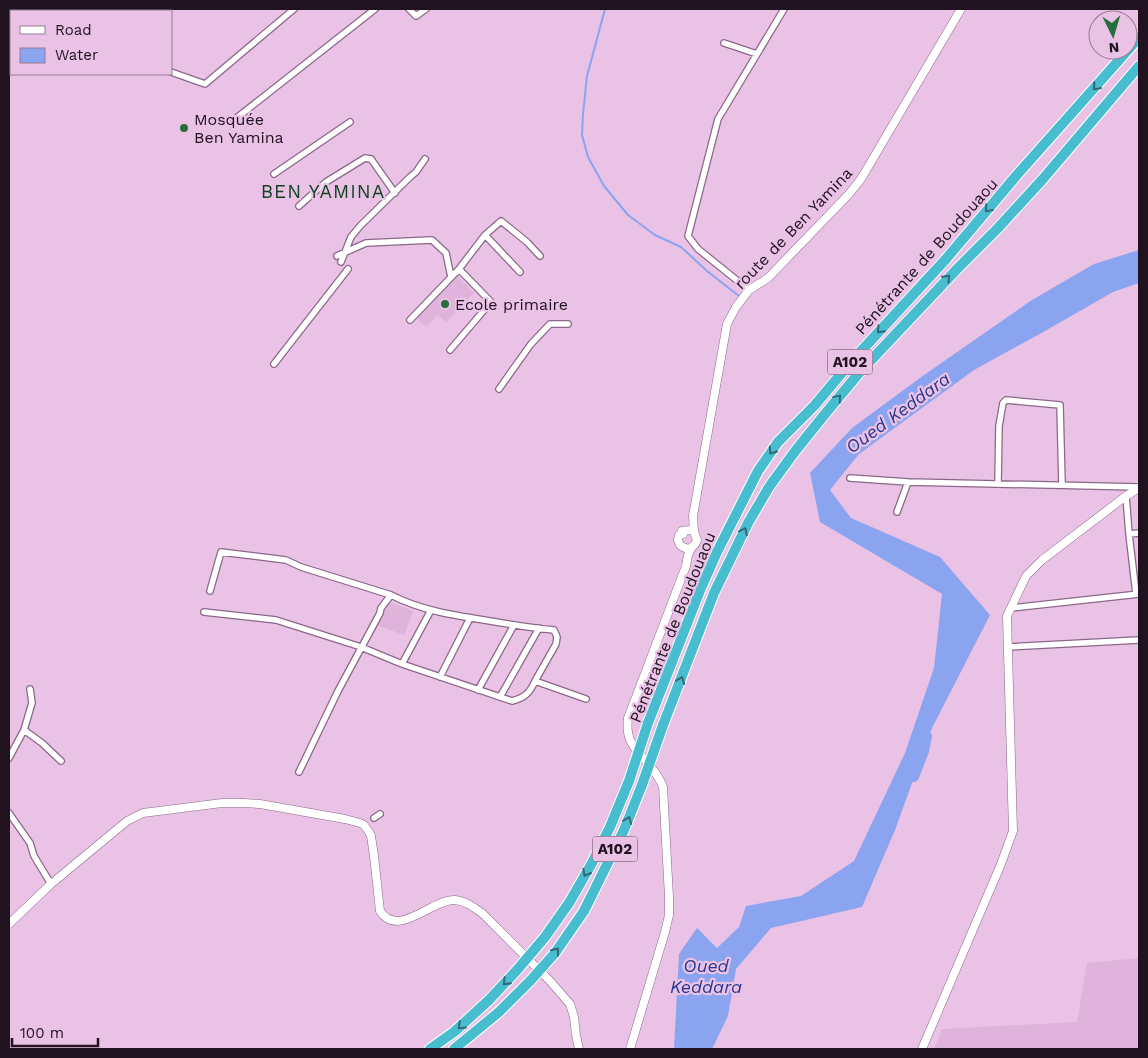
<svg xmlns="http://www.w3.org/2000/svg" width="1148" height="1058" font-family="'Work Sans',sans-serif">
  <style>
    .built { fill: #e0b3dc }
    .water { fill: #8ba4f0 }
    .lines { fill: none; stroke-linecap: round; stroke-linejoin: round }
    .stream { stroke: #8ba4f0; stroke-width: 2 }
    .river { stroke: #8ba4f0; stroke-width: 10 }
    .street-casing { stroke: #8b6788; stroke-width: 8 }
    .secondary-casing { stroke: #8b6788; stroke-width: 9 }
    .highway-casing { stroke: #fff; stroke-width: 12 }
    .street { stroke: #fff; stroke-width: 5.5 }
    .secondary { stroke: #fff; stroke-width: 8 }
    .highway { stroke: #47bdcf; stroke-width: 10 }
    .highway-bridge-casing { stroke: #fff; stroke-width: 12; stroke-linecap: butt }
    .highway-bridge { stroke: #47bdcf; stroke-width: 10 }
    .oneway { stroke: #346877 }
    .poi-dot { fill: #266e3a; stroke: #eac2e6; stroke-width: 2 }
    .labels { text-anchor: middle; stroke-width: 4.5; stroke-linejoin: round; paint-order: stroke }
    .shield { fill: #eac2e6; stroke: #5d475b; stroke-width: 1 }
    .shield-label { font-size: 15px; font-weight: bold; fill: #20121f }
    .poi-label { font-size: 16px; fill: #20121f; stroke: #eac2e6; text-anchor: start }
    .street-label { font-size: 16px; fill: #20121f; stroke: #eac2e6 }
    .water-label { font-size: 18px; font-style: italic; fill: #26378d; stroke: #eac2e6 }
    .quarter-label { font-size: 19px; letter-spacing: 1px; fill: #114320; stroke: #eac2e6 }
  </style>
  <rect width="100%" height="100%" fill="#eac2e6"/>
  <!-- built -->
  <path class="built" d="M457 275 474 293 446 322 438 315 426 327 414 316Z
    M383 600 413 611 404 635 374 624Z
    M1139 958V1049H934L942 1029 1077 1022 1087 963Z"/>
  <!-- water -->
  <path class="water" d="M1139 250V283L1113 292 1045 331 974 370 859 454 830 490 851 518 940 557 990 615 932 728 895 830 862 907 771 928 736 969 728 1016 712 1049H674L679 954 697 928 717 948 739 927 746 906 801 896 854 861 905 753 934 668 942 594 820 522 810 473 852 428 924 375 1032 300 1094 264Z"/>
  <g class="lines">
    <!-- stream -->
    <path class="stream" d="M605 9 587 76 583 114 582 135 588 157 604 186 628 215 655 235 681 247 707 271 739 296"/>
    <!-- river -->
    <path class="river" d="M914 777 924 751 927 736"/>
    <!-- street casing -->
    <g class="street-casing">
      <path id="street" d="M409 9 416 16 426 9
        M9 12 11 13
        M724 43 757 54
        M171 72 205 84 294 9
        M234 120 375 9
        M274 174 350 122
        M299 206 326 182 365 158 371 159 395 193
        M485 235 520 272
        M337 256 366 243 432 240 446 253 451 277
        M341 262 351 237 360 226 410 177 416 172 425 159
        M749 290 698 249 688 236 718 119 784 9
        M410 320 459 269 485 235 501 221 527 242 540 256
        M450 350 491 302 459 269
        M274 364 348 269
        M499 389 531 344 550 324H568
        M850 478 908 482
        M998 484 999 426 1003 403 1006 400 1060 405 1062 485
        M1126 496 1129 534 1136 594
        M897 512 908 482 1139 487
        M1129 534 1139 533
        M210 591 221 552 286 560 301 567 391 595C420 610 452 615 484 620 507 624 530 628 554 630L557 637 556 644 535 681 586 699
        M1011 608 1139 594
        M431 610 402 664 512 701C524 698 530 693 535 681
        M204 612 276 620 361 647 402 664
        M1008 647 1139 640
        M440 677 470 618
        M478 690 514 625
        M500 697 539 628
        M24 730 42 743 61 761
        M9 758 24 730 32 703 30 689
        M299 772 338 691 380 613 381 608 391 595
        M9 813 30 843 34 856 51 884
        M374 818 380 814"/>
    </g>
    <!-- secondary casing -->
    <g class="secondary-casing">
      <path id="secondary" d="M694 532 690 530 682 531 683 534 679 535 678 540 680 545C687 551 694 549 697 540L694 532 693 516 727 324 736 307 749 290 768 278 849 194 861 179 961 9
        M9 924 51 884 127 821 143 813 222 803H244L260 804 345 819 360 823 364 825 369 832 371 836 374 856 380 911C398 939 432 899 455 900 466 901 475 908 483 914L550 981 570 1004 574 1017 576 1035 579 1049
        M630 1049 665 932 669 915V897L663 787C656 768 640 758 631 742 627 734 627 726 628 718L686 566 688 555 692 547
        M922 1049 1001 864 1013 831 1007 616 1026 576 1042 560 1126 496 1139 488"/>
    </g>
    <!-- highway casing -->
    <g class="highway-casing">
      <path id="highway" d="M1128 50 1139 37
        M648 723 701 588 717 552 758 471 778 442 814 406 851 362 946 259 1016 176 1128 50
        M663 725 714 593 748 523 769 487 796 450 825 414 859 373 957 269 998 228 1042 180 1139 66
        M569 903 592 863 610 827 629 781
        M584 911 624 830 642 785
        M430 1049 454 1032 489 1000
        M454 1049 499 1012"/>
    </g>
    <!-- street -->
    <use href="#street" class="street"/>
    <!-- secondary -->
    <use href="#secondary" class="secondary"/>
    <!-- highway -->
    <use href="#highway" class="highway"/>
    <!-- highway-bridge casing -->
    <g class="highway-bridge-casing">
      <path id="highway-bridge" d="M629 781 648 723
        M642 785 663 725
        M489 1000 517 970 545 937 569 903
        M499 1012 531 980 555 953 584 911"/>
    </g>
    <!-- highway-bridge -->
    <use href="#highway-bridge" class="highway-bridge"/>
  </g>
  <!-- one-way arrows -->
  <defs><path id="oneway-chevron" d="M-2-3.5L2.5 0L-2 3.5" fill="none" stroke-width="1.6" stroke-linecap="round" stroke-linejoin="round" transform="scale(1.25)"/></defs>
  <g class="oneway">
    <use href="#oneway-chevron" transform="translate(1096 87) rotate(131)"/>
    <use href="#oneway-chevron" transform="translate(988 209) rotate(130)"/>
    <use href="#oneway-chevron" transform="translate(947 278) rotate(-47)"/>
    <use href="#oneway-chevron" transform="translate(880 330) rotate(133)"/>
    <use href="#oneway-chevron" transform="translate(838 398) rotate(-50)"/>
    <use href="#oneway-chevron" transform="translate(772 451) rotate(125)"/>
    <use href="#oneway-chevron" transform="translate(744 531) rotate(-64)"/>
    <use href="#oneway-chevron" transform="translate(681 680) rotate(-68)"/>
    <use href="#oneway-chevron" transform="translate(628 820) rotate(-69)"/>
    <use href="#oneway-chevron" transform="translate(586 873) rotate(120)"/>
    <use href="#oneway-chevron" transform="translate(556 951) rotate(-52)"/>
    <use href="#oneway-chevron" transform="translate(506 982) rotate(134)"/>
    <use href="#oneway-chevron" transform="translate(461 1026) rotate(137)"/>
  </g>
  <!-- markers -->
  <g class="poi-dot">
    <circle cx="184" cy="128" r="5"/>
    <circle cx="445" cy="304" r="5"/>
  </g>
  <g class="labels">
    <!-- shield labels -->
    <g class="shield">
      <rect x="827.5" y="349.5" width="45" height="25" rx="4"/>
      <rect x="592.5" y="836.5" width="45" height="25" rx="4"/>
    </g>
    <g class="shield-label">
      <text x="850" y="367">A102</text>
      <text x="615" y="854">A102</text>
    </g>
    <!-- poi labels -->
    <g class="poi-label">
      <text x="194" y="125">Mosquée<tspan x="194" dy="18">Ben Yamina</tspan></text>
      <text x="455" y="310">Ecole primaire</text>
    </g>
    <!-- street labels -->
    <g class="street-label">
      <text transform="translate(793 228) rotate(-46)" y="6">route de Ben Yamina</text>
      <text transform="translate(926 256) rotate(-48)" y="6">Pénétrante de Boudouaou</text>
      <text transform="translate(672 627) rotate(-68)" y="6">Pénétrante de Boudouaou</text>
    </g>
    <!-- water labels -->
    <g class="water-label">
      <text transform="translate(898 413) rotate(-36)" y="6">Oued Keddara</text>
      <text x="706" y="972">Oued<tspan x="706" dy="21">Keddara</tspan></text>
    </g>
    <!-- quarter labels -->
    <g class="quarter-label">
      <text x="323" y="198">BEN YAMINA</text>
    </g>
  </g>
  <!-- border -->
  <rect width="1148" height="1058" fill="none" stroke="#20121f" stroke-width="20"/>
  <!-- legend -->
  <rect x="10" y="10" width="162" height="65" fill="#eac2e6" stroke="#997c96"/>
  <rect x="20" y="26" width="25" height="8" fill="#ffffff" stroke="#997c96"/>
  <text x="55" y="35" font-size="15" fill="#20121f">Road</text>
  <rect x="20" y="48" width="25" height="15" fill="#8ba4f0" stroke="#997c96"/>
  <text x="55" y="60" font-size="15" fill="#20121f">Water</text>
  <!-- north arrow -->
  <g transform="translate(1113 35) rotate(175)"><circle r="24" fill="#eac2e6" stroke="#997c96"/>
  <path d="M0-4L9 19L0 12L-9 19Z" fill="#266e3a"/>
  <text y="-8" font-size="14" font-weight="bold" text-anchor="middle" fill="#20121f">N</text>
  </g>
  <!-- scale -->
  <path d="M12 1038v8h86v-8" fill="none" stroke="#20121f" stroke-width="2.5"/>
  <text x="20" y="1038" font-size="15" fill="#20121f" stroke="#eac2e6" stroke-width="4" paint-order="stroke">100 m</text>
</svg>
